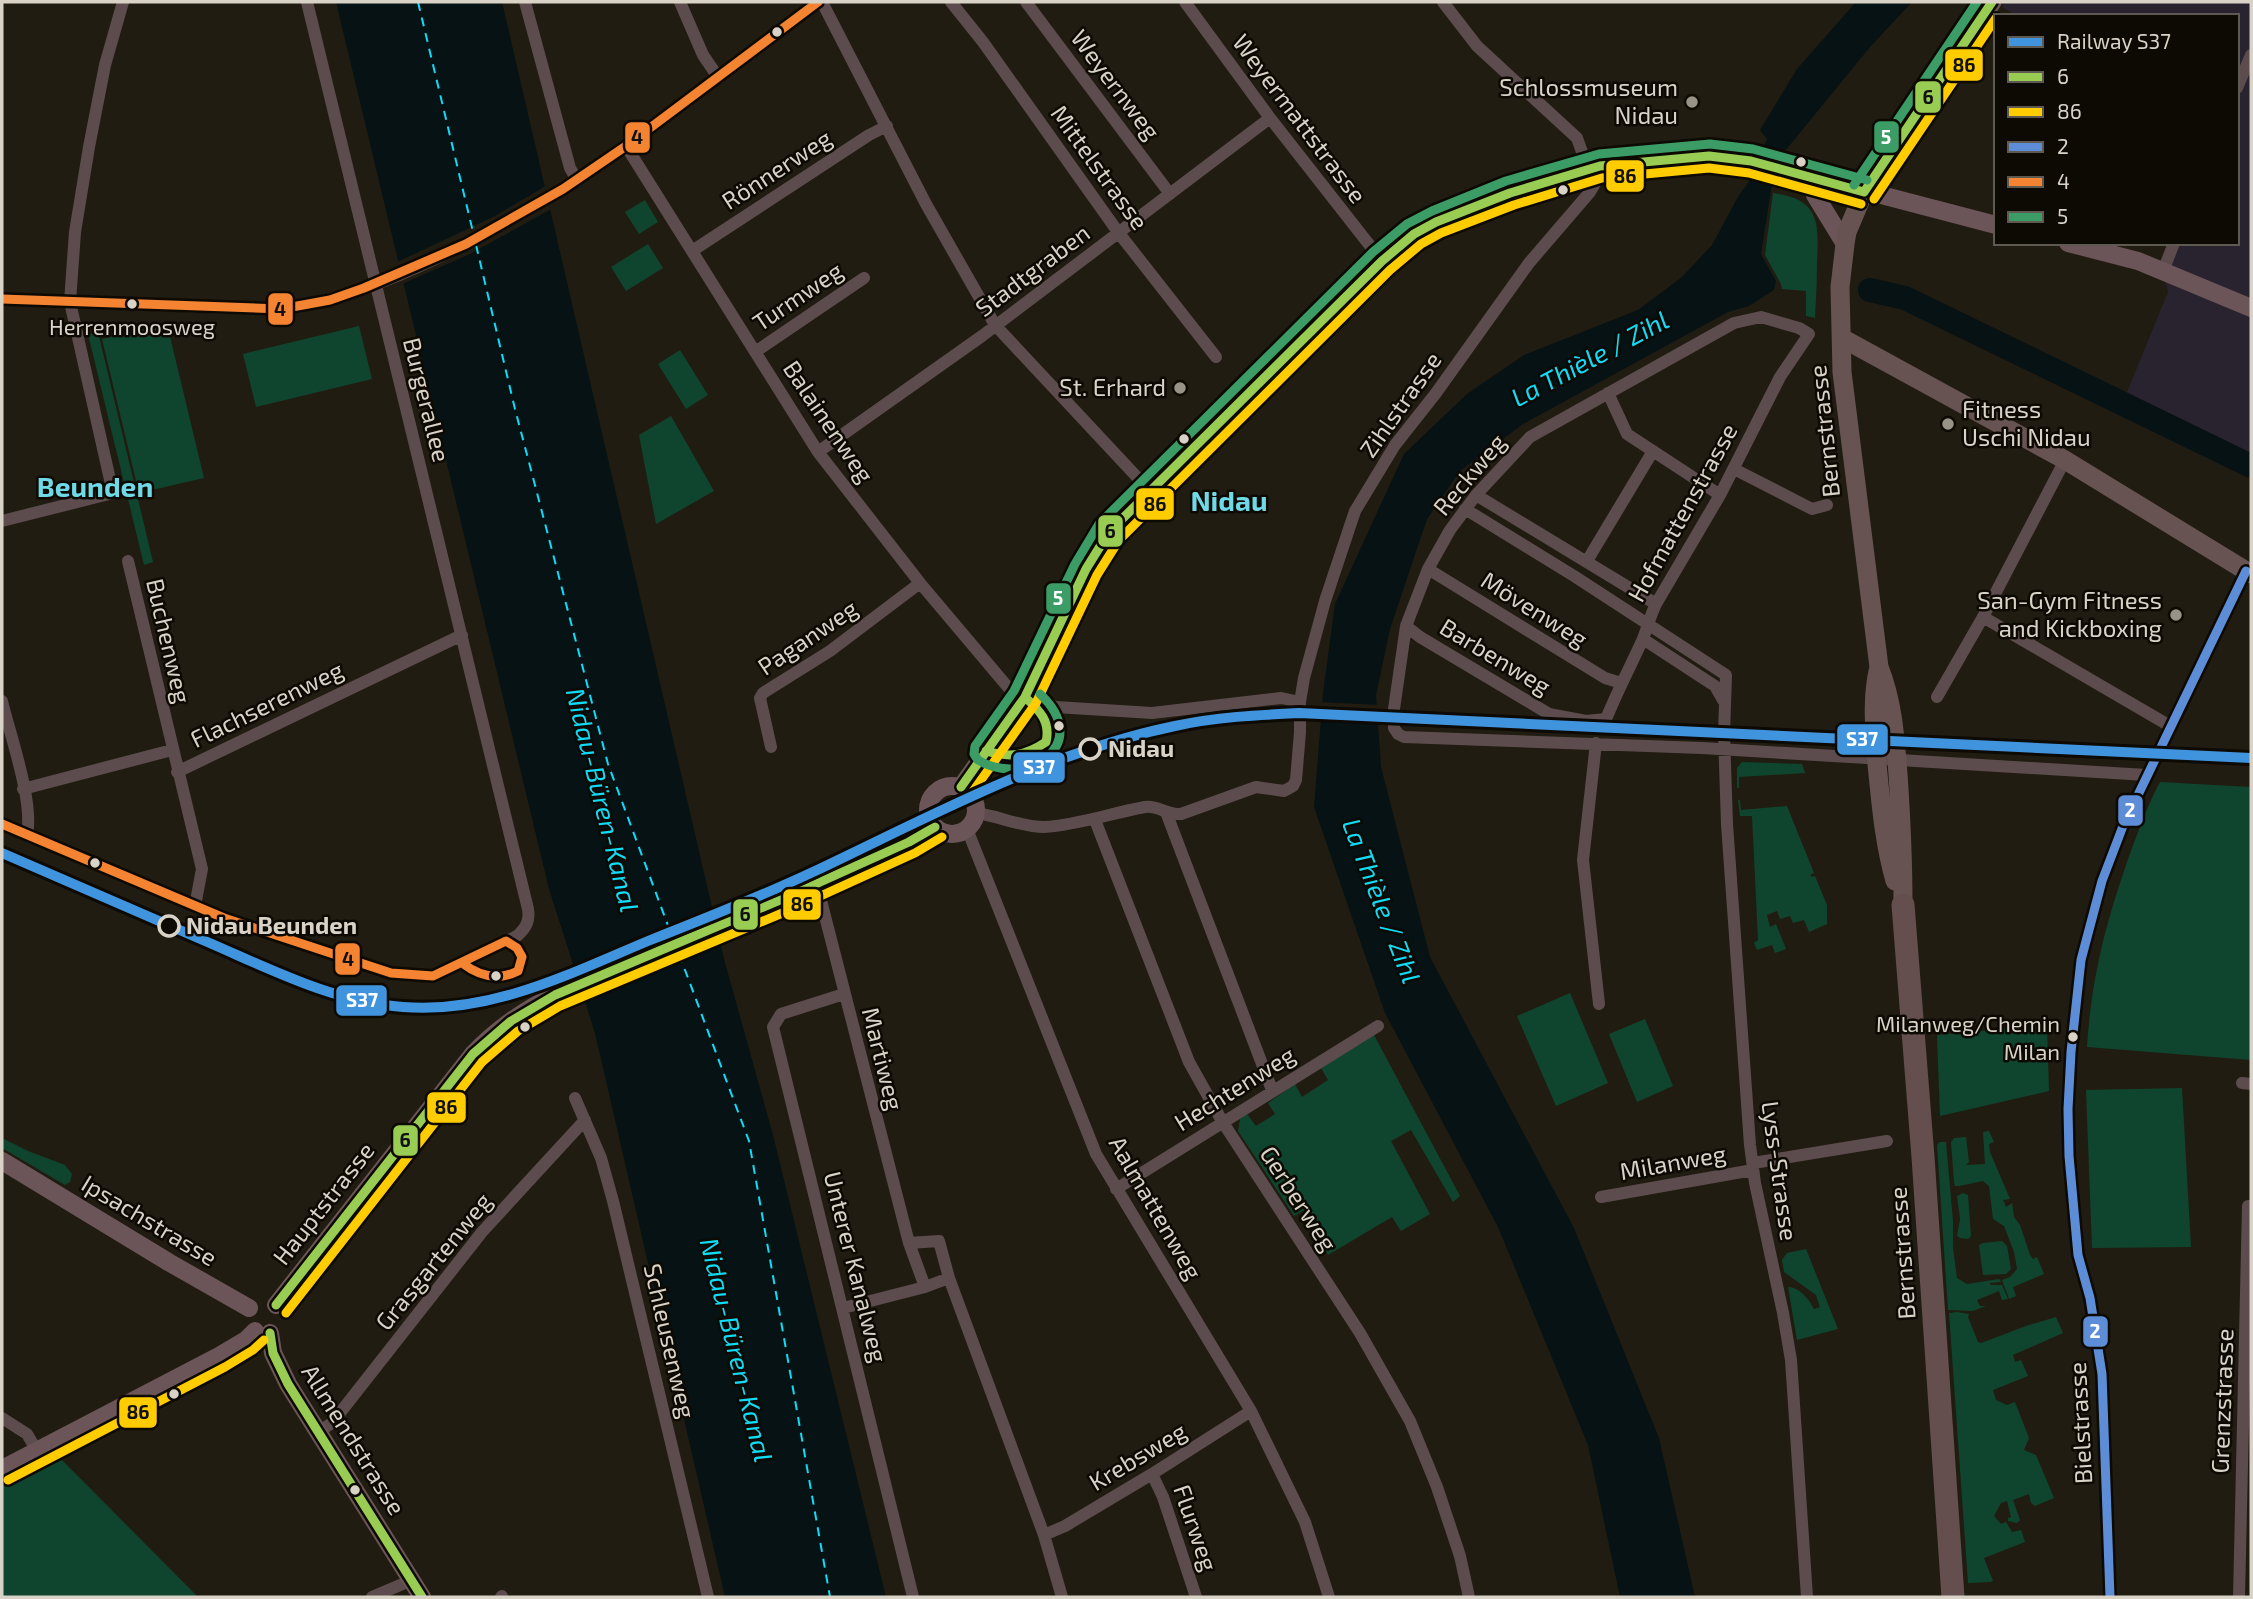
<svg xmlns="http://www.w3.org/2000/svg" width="2253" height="1599" font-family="'Exo 2',sans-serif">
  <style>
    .commercial { fill: #29232f }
    .green { fill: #0f452e }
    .water { fill: #061214 }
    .pier { fill: #211c11 }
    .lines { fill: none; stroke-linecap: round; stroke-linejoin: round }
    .river { stroke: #061214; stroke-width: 24 }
    .ferry { stroke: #10dcf7; stroke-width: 2; stroke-dasharray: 9 7; stroke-linecap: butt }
    .street { stroke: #5d4c4d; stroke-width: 12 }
    .secondary { stroke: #6b5558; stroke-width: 18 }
    .primary { stroke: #685353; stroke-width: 19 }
    .highway { stroke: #644f4e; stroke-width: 23 }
    .street-bridge { stroke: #5d4c4d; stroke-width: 12 }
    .bus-1-casing { stroke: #0d0903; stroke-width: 14 }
    .bus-2-casing { stroke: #0d0903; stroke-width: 14 }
    .bus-3-casing { stroke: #0d0903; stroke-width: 14 }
    .bus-4-casing { stroke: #0d0903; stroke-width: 14 }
    .bus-5-casing { stroke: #0d0903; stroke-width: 14 }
    .bus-1 { stroke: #99cc53; stroke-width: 9 }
    .bus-2 { stroke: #fc0; stroke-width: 9 }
    .bus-3 { stroke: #5e8dd7; stroke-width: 9 }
    .bus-4 { stroke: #f48332; stroke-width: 9 }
    .bus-5 { stroke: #3b9d65; stroke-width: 9 }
    .rail-1-casing { stroke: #0d0903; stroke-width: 16 }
    .rail-1 { stroke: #4094de; stroke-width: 10 }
    .bus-dot { fill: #d9d3c7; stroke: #0d0903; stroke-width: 2.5 }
    .poi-dot { fill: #999387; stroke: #0d0903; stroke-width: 2.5 }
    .stop-dot { fill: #0d0903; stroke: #d9d3c7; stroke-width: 3.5 }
    .labels { text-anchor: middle; stroke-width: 5; stroke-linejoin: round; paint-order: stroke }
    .bus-label { font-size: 22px; fill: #d9d3c7; stroke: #0d0903 }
    .street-label { font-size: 24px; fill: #d9d3c7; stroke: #0d0903 }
    .poi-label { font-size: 24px; fill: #d9d3c7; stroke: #0d0903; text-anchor: end }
    .stop-label { font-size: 24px; font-weight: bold; fill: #d9d3c7; stroke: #0d0903; text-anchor: start }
    .water-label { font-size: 26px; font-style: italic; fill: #10dcf7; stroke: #0d0903 }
    .quarter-label { font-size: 28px; font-weight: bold; fill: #6fdae6; stroke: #0d0903 }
    .line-badge { stroke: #0d0903; stroke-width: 2.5 }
    .badge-label { font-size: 19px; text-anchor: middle; font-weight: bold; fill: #fff }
    .pale-badge-label { font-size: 19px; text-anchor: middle; font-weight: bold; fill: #111 }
  </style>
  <rect width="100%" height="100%" fill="#211c11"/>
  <!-- commercial -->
  <path class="commercial" d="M2005 2H2251V460L2125 397 2168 292 2163 271 2174 243H2237V16H2017L2002 7Z"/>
  <!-- green -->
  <path class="green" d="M1773 193C1820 199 1819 223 1817 263 1817 281 1816 299 1815 318L1806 316V291L1782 289 1781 284 1765 255Z
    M645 200 658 222 639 234 625 212Z
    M648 244 663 268 626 291 611 267Z
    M167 324 204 478 139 493 102 339Z
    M359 326 372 379 256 407 243 354Z
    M98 332 153 562 144 565 88 334Z
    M680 350 708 395 686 409 658 364Z
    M671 416 714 491 656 524 639 435Z
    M1742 762 1802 764 1805 773 1739 777V788H1737V768Z
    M2160 782 2251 787V1060L2087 1047C2091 980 2105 926 2127 862 2137 835 2146 808 2160 782Z
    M1738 800H1740L1741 810 1787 806 1814 873 1810 875 1812 877 1815 876 1827 905V924L1809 932 1804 920 1793 923 1790 916 1780 919 1777 911 1767 915 1770 927 1776 924 1786 949 1775 953 1772 945 1757 950 1754 943 1758 940 1752 816H1740Z
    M1570 993 1608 1083 1556 1106 1517 1016Z
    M1645 1019 1673 1086 1637 1102 1609 1034Z
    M2047 1025 2049 1091 1940 1116 1937 1035Z
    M1374 1035 1460 1196 1453 1202 1411 1130 1391 1141 1430 1214 1401 1231 1392 1217 1328 1255 1313 1230 1319 1226 1308 1208 1294 1216 1238 1131 1240 1119 1247 1114 1256 1126 1275 1114 1268 1103 1295 1084 1302 1097 1328 1080 1321 1068Z
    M2182 1088 2191 1247 2092 1248 2086 1090Z
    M1989 1131 1994 1142 1989 1144 1990 1152 2010 1199 2003 1200 2006 1207 2012 1203 2014 1217 2020 1225 2030 1255 2033 1259 2037 1257 2044 1274 2013 1287 2016 1296 2009 1299 2002 1280 2010 1277 2017 1269 2014 1252 2004 1226 1993 1219 1989 1186 1983 1181 1959 1186H1955L1954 1182 1951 1142 1954 1138 1966 1137 1969 1162 1966 1165 1985 1164 1983 1132Z
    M2 1138 28 1151 65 1165 72 1174 70 1182 65 1185 2 1148Z
    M1940 1142H1946L1953 1221V1248L1957 1278 1967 1284 1999 1279 2001 1282 1990 1283V1285H2002L2008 1299 2002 1300 1999 1291 1977 1300 1980 1306H1986L1973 1311 1948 1310 1937 1145Z
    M1963 1193 1968 1195 1971 1236 1968 1239 1960 1238 1957 1236 1960 1219 1957 1196Z
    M2002 1241 2007 1246 2011 1269 2006 1274 1983 1275 1979 1245 1983 1243Z
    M1806 1249 1838 1329 1797 1340 1788 1287C1799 1287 1809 1299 1814 1309L1820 1307 1816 1295 1784 1272 1782 1260 1787 1253Z
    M1957 1312 1969 1314 1968 1317 1978 1342 1981 1343 2026 1326 2056 1317 2063 1333 2013 1355 2015 1362 2021 1360 2028 1376 1993 1390 1996 1400 2007 1405 2015 1402 2029 1438 2024 1450 2036 1455 2054 1498 2035 1506 2031 1503 2029 1494 2013 1500 2020 1520 2017 1523 2008 1521V1518L2011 1517 2007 1501 2001 1503 1994 1516 2001 1524 2006 1522 2012 1532 2021 1530 2025 1542 1984 1558 1993 1581 1990 1582 1968 1583 1949 1313Z
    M47 1445 198 1597H2V1478L27 1465Z"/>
  <!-- water -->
  <path class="water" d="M336 2H502L724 959 773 1135 886 1597H725L595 1033 549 889Z
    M1856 2H1912L1870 47 1785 151 1772 184 1761 254 1776 281 1774 290 1749 306 1728 312 1523 424 1460 471 1427 519 1390 629 1376 695 1381 767 1430 957 1574 1228 1659 1438 1695 1597H1620L1588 1445 1498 1227 1385 1013 1314 807 1323 693 1335 604 1404 454 1467 394 1524 355 1638 310 1682 277 1712 245 1739 195 1748 183 1767 139 1760 130 1797 69Z"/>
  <!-- pier -->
  <path class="pier" d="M549 184 555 207 470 254 400 285 395 263 495 216Z
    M1318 702 1380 705 1381 722 1317 719Z
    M716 909 723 939 580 998 572 969Z"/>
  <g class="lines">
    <!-- river -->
    <path class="river" d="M1870 290 1905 298 2251 466"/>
    <!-- ferry -->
    <path class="ferry" d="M418 2 473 232
      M476 245 515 409 608 764 673 939
      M679 954 749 1141 830 1597"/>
    <!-- street -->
    <path class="street" d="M525 2 570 168 577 180
      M680 2 703 55 718 77
      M822 2 926 204 995 325 1150 491
      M951 2 983 42 1118 232 1216 357
      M1026 2 1170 194
      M1185 2 1270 118 1382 261
      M1443 2 1477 46 1577 138 1588 169
      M2237 88 2251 55
      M626 146 818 452 920 583 1012 692 1056 707 1152 713 1281 698 1300 702
      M563 189 626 146 818 2
      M692 251 869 135 887 126
      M2163 271 2174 243
      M2 299 207 307 281 309 297 307
      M755 352 864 278
      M1608 393 1627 434 1720 495
      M818 452 982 336 1270 118
      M1734 469 1812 509 1827 505
      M1476 495 1656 604
      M1465 509 1574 576 1726 675 1724 734 1727 824 1750 1145 1755 1183 1783 1313 1791 1360 1807 1597
      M2 521 113 493 70 302 75 232 89 147 105 65 123 2
      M128 561 202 869 195 906
      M1587 561 1653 451
      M1428 569 1605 678 1621 683
      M1983 617 2170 726
      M1406 626 1420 637 1549 714 1586 721 1606 719C1617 692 1630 667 1642 641 1647 629 1650 616 1656 604L1720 495 1780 377 1809 334 1799 328 1761 317 1734 323 1530 437 1476 495 1450 530 1428 569 1406 626 1394 709V728L1398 734 1404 737 1702 748 2146 775
      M1643 639 1715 686 1723 700
      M1937 697 1983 617 2065 460
      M2 701C10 735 34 802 27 835
      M1596 743 1583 860 1599 1004
      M771 747 760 698 763 693 830 651 920 583
      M177 772 462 635
      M23 789 172 750
      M1166 812 1272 1090
      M976 813C999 816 1021 827 1044 827 1079 825 1111 813 1145 807 1158 805 1167 815 1181 814L1256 787 1284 791 1293 786 1296 780 1300 732V702L1304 678 1325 601 1355 511 1395 445 1436 393 1529 263 1590 192 1601 173 1600 166
      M1095 820 1189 1062 1222 1121 1360 1333 1410 1421 1437 1487 1460 1556 1469 1597
      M2 824 224 918 391 973 433 976 517 936C526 928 530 921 528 909L307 2
      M967 829 1096 1154 1251 1411 1305 1522 1329 1597
      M817 885 909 1243 925 1287 949 1278
      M844 994 781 1014 773 1027 913 1597
      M2242 1083 2251 1084
      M575 1098 601 1158 613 1201 708 1597
      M1753 1163 1887 1141
      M1116 1189 1378 1026
      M1601 1197 1753 1170
      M909 1243 939 1241 949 1278 1044 1535 1062 1597
      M843 1308 925 1287
      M2 1418 27 1434 37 1451
      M318 1432 332 1423 482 1232 585 1120
      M1152 1474 1163 1497 1196 1597
      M1044 1535 1065 1526 1152 1474 1251 1411
      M372 1597 412 1580
      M501 1597 502 1596
      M2110 1597 2102 1374 2090 1298 2078 1255 2069 1156 2068 1109 2071 1052 2081 960 2102 881 2123 826 2246 571
      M2239 1597 2248 1206H2251"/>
    <!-- secondary -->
    <path class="secondary" d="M1810 177 1815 195 1845 244
      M2068 243 2138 261 2251 308
      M928 810a24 24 0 1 1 48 0a24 24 0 1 1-48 0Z
      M961 787 1025 697 1086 569 1109 532 1382 261 1423 228 1547 180 1600 166 1678 158 1709 156 1751 161 1996 225
      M2 1161 170 1263 249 1308
      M276 1305 473 1054C496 1030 524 1010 555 995 658 952 762 911 863 862 888 850 913 844 935 827
      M270 1333 273 1353 288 1384 422 1597
      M2 1469 219 1356 246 1340 255 1331"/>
    <!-- primary -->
    <path class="primary" d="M1842 338 2065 460 2251 574
      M1879 667C1871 699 1875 731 1877 764 1881 804 1884 842 1895 881
      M1903 905C1903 861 1901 818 1898 774 1895 737 1893 702 1879 667L1842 372 1840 287 1845 244 1847 232 1864 192 1992 2"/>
    <!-- highway -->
    <path class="highway" d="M1903 905 1923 1157 1953 1597"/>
    <!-- street-bridge -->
    <path class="street-bridge" d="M297 307C389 289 483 237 563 189"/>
    <!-- bus-1 casing -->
    <g class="bus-1-casing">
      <path id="bus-1" d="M1864 192 1992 2
        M986 751C1010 758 1025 756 1046 742 1051 721 1039 710 1025 697
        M961 787 1025 697 1086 569 1109 532 1382 261 1414 234 1436 222 1510 193 1600 166 1709 156 1751 161 1864 192
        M276 1305 473 1054 511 1021 555 995 787 897 909 842 935 827
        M270 1333 273 1353 288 1384 422 1597"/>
    </g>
    <!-- bus-2 casing -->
    <g class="bus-2-casing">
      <path id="bus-2" d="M1874 199 1996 18
        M971 794 1036 703 1097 575 1119 540 1390 270 1421 244 1441 233 1514 205 1602 178 1709 168 1749 173 1861 204
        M286 1313 482 1062 518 1031 560 1006 792 909 915 853 942 837
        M8 1480 225 1367 253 1350 264 1340"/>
    </g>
    <!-- bus-3 casing -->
    <g class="bus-3-casing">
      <path id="bus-3" d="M2110 1597 2102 1374 2090 1298 2078 1255 2069 1156 2068 1109 2071 1052 2081 960 2102 881 2123 826 2246 571"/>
    </g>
    <!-- bus-4 casing -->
    <g class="bus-4-casing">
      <path id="bus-4" d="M2 299 281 309 330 300 364 288 466 244 563 189 626 146 818 2
        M2 824 224 918 391 973 433 976 506 941 517 948 522 957 518 971C498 981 479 976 462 963"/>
    </g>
    <!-- bus-5 casing -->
    <g class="bus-5-casing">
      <path id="bus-5" d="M1854 185 1977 2
        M1040 694C1095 746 1024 788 978 760L974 754 975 746 1014 691 1075 564 1099 524 1373 252 1407 224 1432 211 1506 181 1599 154 1710 144 1753 149 1867 180"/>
    </g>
    <!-- bus-1 -->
    <use href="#bus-1" class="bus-1"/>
    <!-- bus-2 -->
    <use href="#bus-2" class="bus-2"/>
    <!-- bus-3 -->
    <use href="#bus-3" class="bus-3"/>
    <!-- bus-4 -->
    <use href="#bus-4" class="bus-4"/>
    <!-- bus-5 -->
    <use href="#bus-5" class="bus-5"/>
    <!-- rail-1 casing -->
    <g class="rail-1-casing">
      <path id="rail-1" d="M2 853C72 884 142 914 212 944 274 971 335 1002 403 1007 491 1014 569 974 648 941 704 919 760 897 815 871 931 816 1048 752 1175 726 1216 717 1257 715 1299 713L2251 758"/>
    </g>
    <!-- rail-1 -->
    <use href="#rail-1" class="rail-1"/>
  </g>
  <!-- markers -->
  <g class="bus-dot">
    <circle cx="777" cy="32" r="6"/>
    <circle cx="1801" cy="162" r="6"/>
    <circle cx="1563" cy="190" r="6"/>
    <circle cx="132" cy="304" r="6"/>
    <circle cx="1184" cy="439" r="6"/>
    <circle cx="1059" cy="726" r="6"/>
    <circle cx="95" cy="863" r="6"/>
    <circle cx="496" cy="976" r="6"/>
    <circle cx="525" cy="1027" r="6"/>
    <circle cx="2073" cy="1037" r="6"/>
    <circle cx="174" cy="1394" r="6"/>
    <circle cx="355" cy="1490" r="6"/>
  </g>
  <g class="poi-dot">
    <circle cx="1692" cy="102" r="7"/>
    <circle cx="1180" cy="388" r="7"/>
    <circle cx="1948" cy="424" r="7"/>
    <circle cx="2176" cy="615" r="7"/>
  </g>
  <g class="stop-dot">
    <circle cx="1090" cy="749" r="10"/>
    <circle cx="169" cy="926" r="10"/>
  </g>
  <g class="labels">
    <!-- bus labels -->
    <g class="bus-label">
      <text x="132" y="335">Herrenmoosweg</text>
      <text x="2060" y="1032" text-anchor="end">Milanweg/Chemin<tspan x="2060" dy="28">Milan</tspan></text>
    </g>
    <!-- street labels -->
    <g class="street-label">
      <text transform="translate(1115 85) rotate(53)" y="8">Weyernweg</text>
      <text transform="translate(1299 119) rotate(53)" y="8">Weyermattstrasse</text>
      <text transform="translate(1099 168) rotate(54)" y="8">Mittelstrasse</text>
      <text transform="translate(777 170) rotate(-33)" y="8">Rönnerweg</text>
      <text transform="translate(1033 271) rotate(-37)" y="8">Stadtgraben</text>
      <text transform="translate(798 297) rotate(-34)" y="8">Turmweg</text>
      <text transform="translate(426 400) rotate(76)" y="8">Burgerallee</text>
      <text transform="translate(1401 405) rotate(-55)" y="8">Zihlstrasse</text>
      <text transform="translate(828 422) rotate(56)" y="8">Balainenweg</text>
      <text transform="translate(1825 431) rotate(-96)" y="8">Bernstrasse</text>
      <text transform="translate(1470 475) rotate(-50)" y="8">Reckweg</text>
      <text transform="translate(1683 513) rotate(-61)" y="8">Hofmattenstrasse</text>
      <text transform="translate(1534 610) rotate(32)" y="8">Mövenweg</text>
      <text transform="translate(808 638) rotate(-34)" y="8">Paganweg</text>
      <text transform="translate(168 641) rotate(77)" y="8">Buchenweg</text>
      <text transform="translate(1495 657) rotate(31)" y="8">Barbenweg</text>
      <text transform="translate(267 705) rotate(-26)" y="8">Flachserenweg</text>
      <text transform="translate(882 1059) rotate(76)" y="8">Martiweg</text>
      <text transform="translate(1235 1089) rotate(-32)" y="8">Hechtenweg</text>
      <text transform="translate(1673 1163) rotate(-10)" y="8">Milanweg</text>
      <text transform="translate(1779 1171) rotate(82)" y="8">Lyss-Strasse</text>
      <text transform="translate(1298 1199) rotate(57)" y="8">Gerberweg</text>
      <text transform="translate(324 1204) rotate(-52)" y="8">Hauptstrasse</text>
      <text transform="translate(1155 1208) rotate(60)" y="8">Aalmattenweg</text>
      <text transform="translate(149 1221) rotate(31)" y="8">Ipsachstrasse</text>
      <text transform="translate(1903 1253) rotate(-94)" y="8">Bernstrasse</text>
      <text transform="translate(434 1262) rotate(-51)" y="8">Grasgartenweg</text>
      <text transform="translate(855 1267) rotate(76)" y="8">Unterer Kanalweg</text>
      <text transform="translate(669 1341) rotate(77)" y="8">Schleusenweg</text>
      <text transform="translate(2223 1401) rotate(-88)" y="8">Grenzstrasse</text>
      <text transform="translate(2081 1423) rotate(-93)" y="8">Bielstrasse</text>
      <text transform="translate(353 1440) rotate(58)" y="8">Allmendstrasse</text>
      <text transform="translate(1138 1457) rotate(-31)" y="8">Krebsweg</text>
      <text transform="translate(1195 1528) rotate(71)" y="8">Flurweg</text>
    </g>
    <!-- poi labels -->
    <g class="poi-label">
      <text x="1678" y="96">Schlossmuseum<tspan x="1678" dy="28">Nidau</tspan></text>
      <text x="1166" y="396">St. Erhard</text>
      <text x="1962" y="418" text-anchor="start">Fitness<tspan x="1962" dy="28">Uschi Nidau</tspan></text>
      <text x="2162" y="609">San-Gym Fitness<tspan x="2162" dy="28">and Kickboxing</tspan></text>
    </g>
    <!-- stop labels -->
    <g class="stop-label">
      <text x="1108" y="757">Nidau</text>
      <text x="186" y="934">Nidau Beunden</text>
    </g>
    <!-- water labels -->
    <g class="water-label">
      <text transform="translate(1590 359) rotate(-28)" y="9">La Thièle / Zihl</text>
      <text transform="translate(602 800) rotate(76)" y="9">Nidau-Büren-Kanal</text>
      <text transform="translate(1381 901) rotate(69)" y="9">La Thièle / Zihl</text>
      <text transform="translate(736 1350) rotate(76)" y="9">Nidau-Büren-Kanal</text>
    </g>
    <!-- quarter labels -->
    <g class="quarter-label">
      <text x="95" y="497">Beunden</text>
      <text x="1229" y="511">Nidau</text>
    </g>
  </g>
  <g class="line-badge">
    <rect x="1944" y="48" width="40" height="34" rx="7" fill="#fc0"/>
    <rect x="1914" y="80" width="28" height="34" rx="7" fill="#99cc53"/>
    <rect x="1873" y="120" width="27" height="34" rx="7" fill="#3b9d65"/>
    <rect x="624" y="121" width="27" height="33" rx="7" fill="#f48332"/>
    <rect x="1605" y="159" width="40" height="34" rx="7" fill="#fc0"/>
    <rect x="267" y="292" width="27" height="34" rx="7" fill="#f48332"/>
    <rect x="1135" y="487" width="40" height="34" rx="7" fill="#fc0"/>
    <rect x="1097" y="514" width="27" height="34" rx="7" fill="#99cc53"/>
    <rect x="1045" y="582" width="27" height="33" rx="7" fill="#3b9d65"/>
    <rect x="1836" y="723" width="53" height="33" rx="7" fill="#4094de"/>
    <rect x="1012" y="751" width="54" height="33" rx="7" fill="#4094de"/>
    <rect x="2117" y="794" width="27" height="33" rx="7" fill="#5e8dd7"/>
    <rect x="782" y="888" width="40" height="33" rx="7" fill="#fc0"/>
    <rect x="732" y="898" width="27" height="33" rx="7" fill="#99cc53"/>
    <rect x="334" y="942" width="27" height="34" rx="7" fill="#f48332"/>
    <rect x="335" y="984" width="53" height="33" rx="7" fill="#4094de"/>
    <rect x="426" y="1091" width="41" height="33" rx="7" fill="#fc0"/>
    <rect x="392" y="1124" width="27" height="33" rx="7" fill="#99cc53"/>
    <rect x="2082" y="1315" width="27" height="33" rx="7" fill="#5e8dd7"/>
    <rect x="118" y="1396" width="40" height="33" rx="7" fill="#fc0"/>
  </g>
  <g class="badge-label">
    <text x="1886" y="144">5</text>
    <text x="1058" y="605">5</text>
    <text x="1862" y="746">S37</text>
    <text x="1039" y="774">S37</text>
    <text x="2130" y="817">2</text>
    <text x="362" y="1007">S37</text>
    <text x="2095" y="1338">2</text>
  </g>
  <g class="pale-badge-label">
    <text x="1964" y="72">86</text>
    <text x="1928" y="104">6</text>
    <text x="637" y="144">4</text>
    <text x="1625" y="183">86</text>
    <text x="280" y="316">4</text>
    <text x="1155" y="511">86</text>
    <text x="1110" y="538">6</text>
    <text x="802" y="911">86</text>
    <text x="745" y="921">6</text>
    <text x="348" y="966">4</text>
    <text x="446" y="1114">86</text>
    <text x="405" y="1147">6</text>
    <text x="138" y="1419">86</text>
  </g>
  <!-- border -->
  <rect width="2253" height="1599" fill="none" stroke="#d9d3c7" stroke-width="7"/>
  <!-- legend -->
  <rect x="1994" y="14" width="245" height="231" fill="#0d0903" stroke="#5f5a51" stroke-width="2"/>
  <rect x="2008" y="37" width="35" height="10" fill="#4094de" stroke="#5f5a51" stroke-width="2"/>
  <text x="2057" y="49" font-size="21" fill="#d9d3c7">Railway S37</text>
  <rect x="2008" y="72" width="35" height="10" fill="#99cc53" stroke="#5f5a51" stroke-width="2"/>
  <text x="2057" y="84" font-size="21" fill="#d9d3c7">6</text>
  <rect x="2008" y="107" width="35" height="10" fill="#ffcc00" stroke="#5f5a51" stroke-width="2"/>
  <text x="2057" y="119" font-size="21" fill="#d9d3c7">86</text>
  <rect x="2008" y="142" width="35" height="10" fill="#5e8dd7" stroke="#5f5a51" stroke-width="2"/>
  <text x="2057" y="154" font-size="21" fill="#d9d3c7">2</text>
  <rect x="2008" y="177" width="35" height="10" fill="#f48332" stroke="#5f5a51" stroke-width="2"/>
  <text x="2057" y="189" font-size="21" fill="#d9d3c7">4</text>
  <rect x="2008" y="212" width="35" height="10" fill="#3b9d65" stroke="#5f5a51" stroke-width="2"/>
  <text x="2057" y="224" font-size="21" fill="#d9d3c7">5</text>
</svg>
